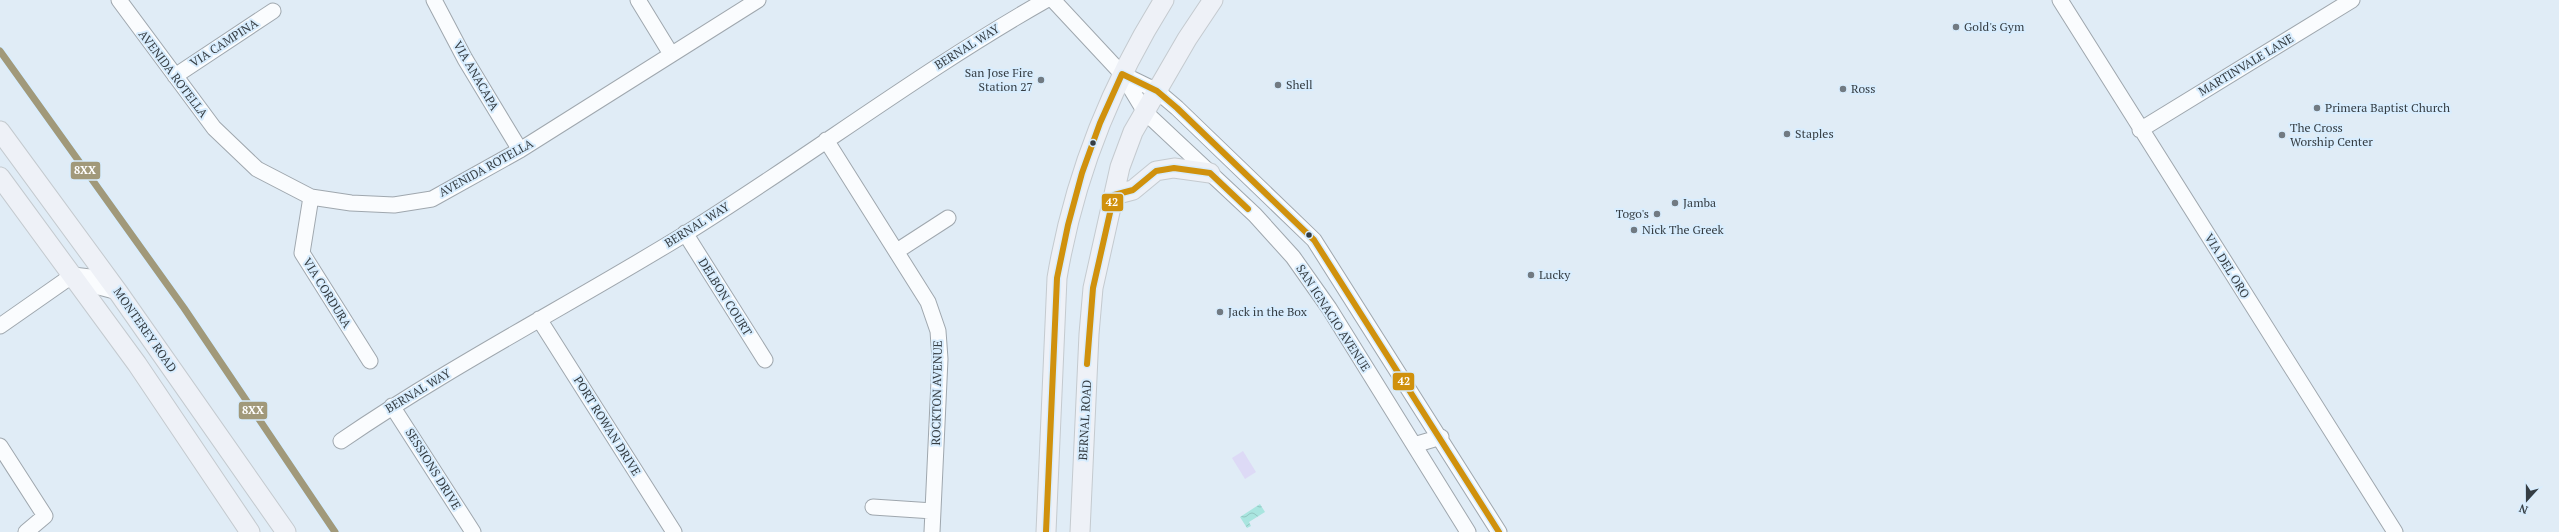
<svg xmlns="http://www.w3.org/2000/svg" width="2559" height="532" font-family="'PT Serif',serif">
  <style>
    .green { fill: #dddaf6 }
    .water { fill: url(#water-waves) }
    .lines { fill: none; stroke-linecap: round; stroke-linejoin: round }
    .minor-casing { stroke: #9fa7ae; stroke-width: 17 }
    .major-casing { stroke: #c4cacf; stroke-width: 21 }
    .minor { stroke: #fafcfe; stroke-width: 15 }
    .major { stroke: #eef1f7; stroke-width: 19 }
    .bus-1-casing { stroke: #d8edfe; stroke-width: 9 }
    .bus-1 { stroke: #d0910d; stroke-width: 6 }
    .rail-1-casing { stroke: #d8edfe; stroke-width: 10 }
    .rail-1 { stroke: #a1997a; stroke-width: 7 }
    .poi-dot { fill: #717a82; stroke: #d8edfe; stroke-width: 1.5 }
    .bus-dot { fill: #353d43; stroke: #d8edfe; stroke-width: 1.5 }
    .labels { text-anchor: middle; stroke-width: 4; stroke-linejoin: round; paint-order: stroke }
    .poi-label { font-size: 12px; fill: #353d43; stroke: #d8edfe; text-anchor: start }
    .street-label { font-size: 12px; fill: #353d43; stroke: #d8edfe }
    .line-badge { stroke: #d8edfe; stroke-width: 1.5 }
    .badge-label { font-size: 11px; text-anchor: middle; font-weight: bold; fill: #fff }
  </style>
  <defs>
    <pattern id="water-waves" width="16" height="10" patternUnits="userSpaceOnUse"><rect width="16" height="10" fill="#a9e5df"/><path d="M0 5q4-4 8 0t8 0" fill="none" stroke="#92c5c1"/></pattern>
  </defs>
  <rect width="100%" height="100%" fill="#e0ecf6"/>
  <!-- green -->
  <path class="green" d="M1243 451 1256 472 1245 479 1232 458Z"/>
  <!-- water -->
  <path class="water" d="M1260 504 1265 512 1249 522 1251 526 1247 528 1240 517Z"/>
  <g class="lines">
    <!-- minor casing -->
    <g class="minor-casing">
      <path id="minor" d="M119 0 214 128 257 169 311 197 351 203 394 205 432 199 520 150 758 0
        M434 0 465 59 520 150
        M638 0 671 54
        M1053 0 1122 74 1145 112 1255 215 1293 257 1329 308 1468 532
        M2060 0 2395 532
        M1122 74 1157 91 1177 108 1314 240 1499 532
        M175 76 273 11
        M2140 130 2352 0
        M826 140 928 302 938 331 940 359 932 532
        M311 197 302 253 370 361
        M685 233 765 360
        M897 251 948 218
        M539 319 674 532
        M0 326 73 275 90 277 99 287 118 292
        M392 406 473 532
        M341 441C452 365 571 304 685 234 807 158 921 71 1046 0
        M1414 445 1441 437
        M0 446 45 516 26 532
        M873 507 933 511"/>
    </g>
    <!-- major casing -->
    <g class="major-casing">
      <path id="major" d="M0 131 118 292 286 532
        M0 177 137 364 250 532
        M1114 195 1133 190 1156 171 1174 168 1210 173
        M1046 532 1057 278C1074 177 1110 86 1164 0
        M1080 532 1089 334 1093 288 1120 167 1133 132 1187 39 1213 0"/>
    </g>
    <!-- minor -->
    <use href="#minor" class="minor"/>
    <!-- major -->
    <use href="#major" class="major"/>
    <!-- bus-1 casing -->
    <g class="bus-1-casing">
      <path id="bus-1" d="M1087 364 1093 288 1114 195 1133 190 1156 171 1174 168 1210 173 1248 209
        M1046 532 1057 278 1068 225 1082 173 1100 123 1122 74 1157 91 1177 108 1314 240 1499 532"/>
    </g>
    <!-- bus-1 -->
    <use href="#bus-1" class="bus-1"/>
    <!-- rail-1 casing -->
    <g class="rail-1-casing">
      <path id="rail-1" d="M0 51 184 308 335 532"/>
    </g>
    <!-- rail-1 -->
    <use href="#rail-1" class="rail-1"/>
  </g>
  <!-- markers -->
  <g class="poi-dot">
    <circle cx="1956" cy="27" r="4"/>
    <circle cx="1041" cy="80" r="4"/>
    <circle cx="1278" cy="85" r="4"/>
    <circle cx="1843" cy="89" r="4"/>
    <circle cx="2317" cy="108" r="4"/>
    <circle cx="1787" cy="134" r="4"/>
    <circle cx="2282" cy="135" r="4"/>
    <circle cx="1675" cy="203" r="4"/>
    <circle cx="1657" cy="214" r="4"/>
    <circle cx="1634" cy="230" r="4"/>
    <circle cx="1531" cy="275" r="4"/>
    <circle cx="1220" cy="312" r="4"/>
  </g>
  <g class="bus-dot">
    <circle cx="1093" cy="143" r="3.5"/>
    <circle cx="1309" cy="235" r="3.5"/>
  </g>
  <g class="labels">
    <!-- poi labels -->
    <g class="poi-label">
      <text x="1964" y="31">Gold's Gym</text>
      <text x="1033" y="77" text-anchor="end">San Jose Fire<tspan x="1033" dy="14">Station 27</tspan></text>
      <text x="1286" y="89">Shell</text>
      <text x="1851" y="93">Ross</text>
      <text x="2325" y="112">Primera Baptist Church</text>
      <text x="2290" y="132">The Cross<tspan x="2290" dy="14">Worship Center</tspan></text>
      <text x="1795" y="138">Staples</text>
      <text x="1683" y="207">Jamba</text>
      <text x="1649" y="218" text-anchor="end">Togo's</text>
      <text x="1642" y="234">Nick The Greek</text>
      <text x="1539" y="279">Lucky</text>
      <text x="1228" y="316">Jack in the Box</text>
    </g>
    <!-- street labels -->
    <g class="street-label">
      <text transform="translate(224 43) rotate(-33)" y="4">VIA CAMPINA</text>
      <text transform="translate(967 47) rotate(-32)" y="4">BERNAL WAY</text>
      <text transform="translate(2246 65) rotate(-31)" y="4">MARTINVALE LANE</text>
      <text transform="translate(173 74) rotate(53)" y="4">AVENIDA ROTELLA</text>
      <text transform="translate(476 76) rotate(60)" y="4">VIA ANACAPA</text>
      <text transform="translate(486 168) rotate(-29)" y="4">AVENIDA ROTELLA</text>
      <text transform="translate(697 225) rotate(-32)" y="4">BERNAL WAY</text>
      <text transform="translate(2227 266) rotate(58)" y="4">VIA DEL ORO</text>
      <text transform="translate(327 293) rotate(58)" y="4">VIA CORDURA</text>
      <text transform="translate(725 297) rotate(58)" y="4">DELBON COURT</text>
      <text transform="translate(1333 318) rotate(57)" y="4">SAN IGNACIO AVENUE</text>
      <text transform="translate(145 330) rotate(55)" y="4">MONTEREY ROAD</text>
      <text transform="translate(418 391) rotate(-31)" y="4">BERNAL WAY</text>
      <text transform="translate(937 393) rotate(-89)" y="4">ROCKTON AVENUE</text>
      <text transform="translate(1085 420) rotate(-87)" y="4">BERNAL ROAD</text>
      <text transform="translate(607 426) rotate(58)" y="4">PORT ROWAN DRIVE</text>
      <text transform="translate(433 469) rotate(58)" y="4">SESSIONS DRIVE</text>
    </g>
  </g>
  <g class="line-badge">
    <rect x="70" y="161" width="31" height="19" rx="4" fill="#a1997a"/>
    <rect x="1101" y="193" width="23" height="19" rx="4" fill="#d0910d"/>
    <rect x="1392" y="372" width="23" height="19" rx="4" fill="#d0910d"/>
    <rect x="238" y="401" width="30" height="19" rx="4" fill="#a1997a"/>
  </g>
  <g class="badge-label">
    <text x="85" y="174">8XX</text>
    <text x="1112" y="206">42</text>
    <text x="1404" y="385">42</text>
    <text x="253" y="414">8XX</text>
  </g>
  <!-- north arrow -->
  <g transform="translate(2527 500) rotate(201)" stroke="#d8edfe" stroke-width="3" paint-order="stroke">
  <path d="M0-3L7 15L0 10L-7 15Z" fill="#353d43"/>
  <text y="-6" font-size="11" font-weight="bold" text-anchor="middle" fill="#353d43">N</text>
  </g>
</svg>
